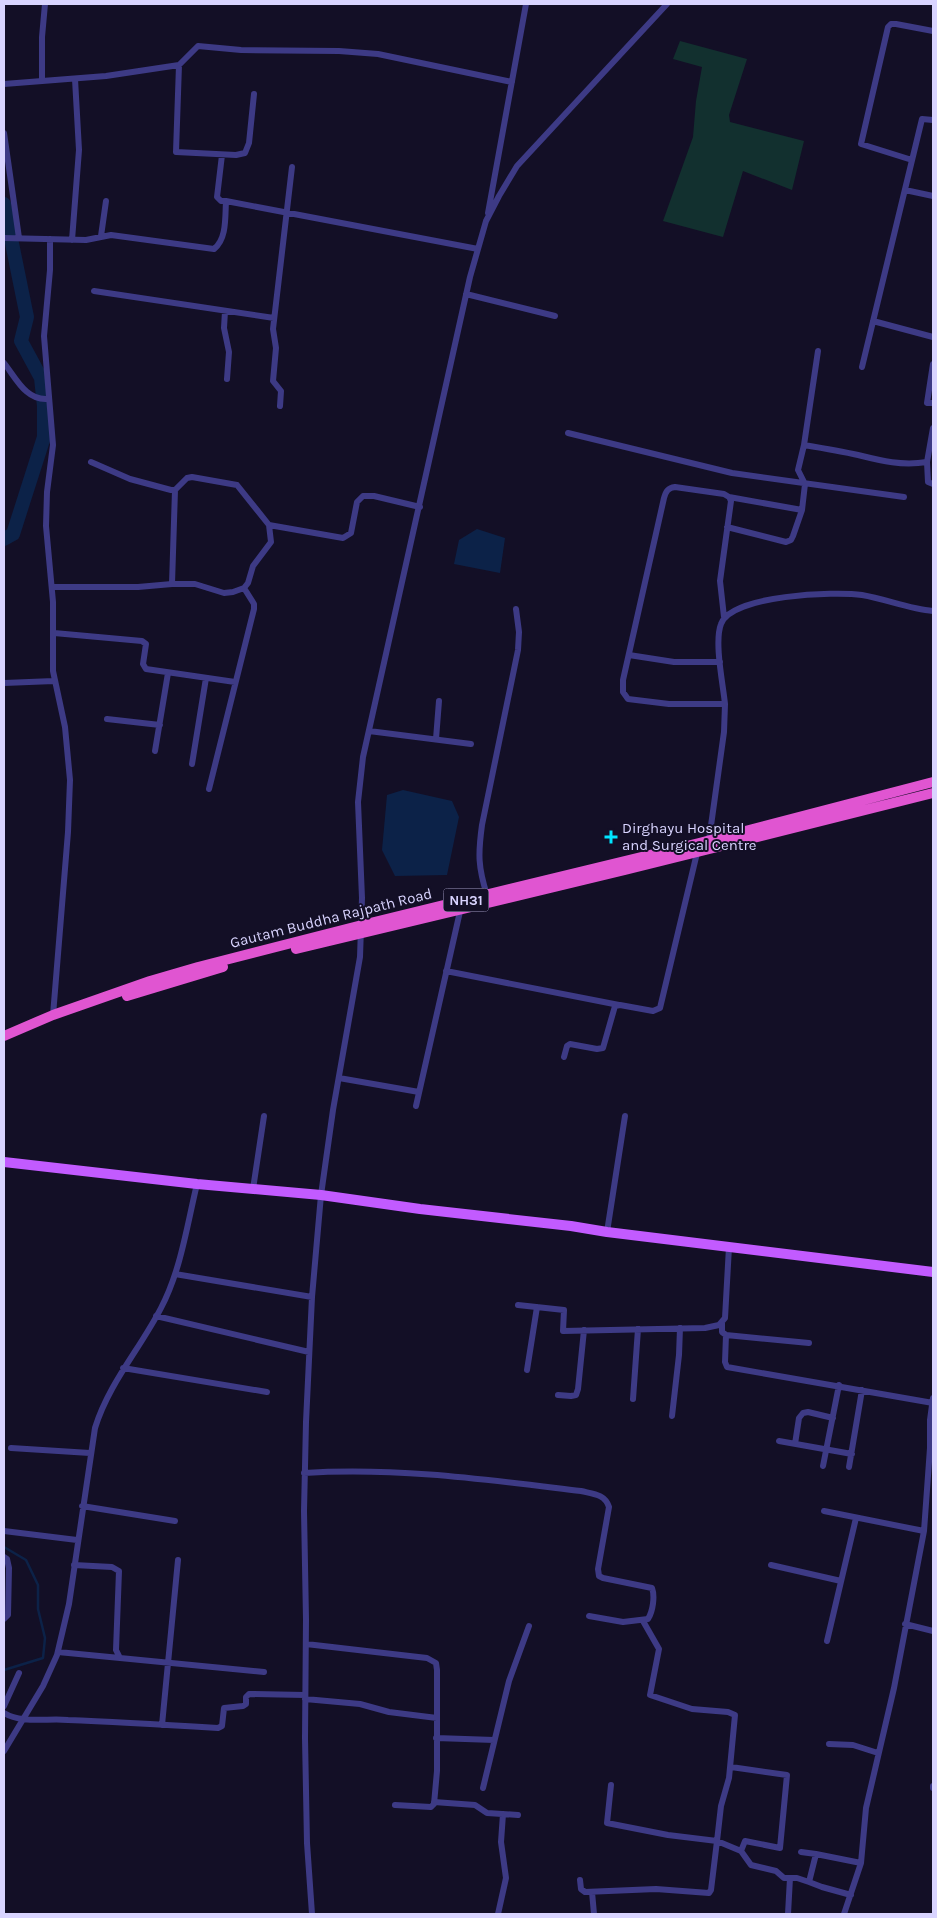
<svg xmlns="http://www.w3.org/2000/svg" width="937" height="1918" font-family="Karla,sans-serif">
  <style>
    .green { fill: #12302f }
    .water { fill: #0c2248 }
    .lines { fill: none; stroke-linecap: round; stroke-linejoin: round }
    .stream { stroke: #0c2248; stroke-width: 2.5 }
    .river { stroke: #0c2248; stroke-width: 14 }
    .minor { stroke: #3d3a85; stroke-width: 6 }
    .primary { stroke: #c25bff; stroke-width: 10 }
    .trunk { stroke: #e055d1; stroke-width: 10 }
    .poi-dot { fill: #00e5ff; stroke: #130f26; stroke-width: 2 }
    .labels { text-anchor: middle; stroke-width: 4; stroke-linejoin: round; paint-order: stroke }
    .shield { fill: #130f26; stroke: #9e99be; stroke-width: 1 }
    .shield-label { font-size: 14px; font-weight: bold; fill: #d9d4ff }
    .poi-label { font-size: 15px; fill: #d9d4ff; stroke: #130f26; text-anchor: start }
    .street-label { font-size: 15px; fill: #d9d4ff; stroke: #130f26 }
  </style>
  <rect width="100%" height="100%" fill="#130f26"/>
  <!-- green -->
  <path class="green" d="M680 41 747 59 729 115 730 122 804 141 792 190 743 171 723 237 663 221 693 137 696 101 702 67 673 59Z"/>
  <!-- water -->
  <path class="water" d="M477 529 505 538 500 573 454 564 459 540Z
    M403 790 452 801 459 817 447 875 395 876 382 850 387 795Z"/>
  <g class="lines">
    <!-- stream -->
    <path class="stream" d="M4 1547 26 1560 38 1585V1609L45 1638 43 1658 4 1670"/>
    <!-- river -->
    <path class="river" d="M4 204 27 317 21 341 41 378 44 406V437L13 534 4 539"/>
    <!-- minor -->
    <path class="minor" d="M179 65 176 152 236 155 245 153 249 143 254 94
      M42 81V37L45 4
      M4 84 106 76 179 65 198 46 241 50 339 51 378 54 512 82
      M4 133 19 238
      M222 155 217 197 221 201H226
      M912 160 861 144 888 27 891 24H896L933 31
      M905 190 933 196
      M488 213 526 4
      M101 236 106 201
      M4 238 86 240 111 235 214 249C227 239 225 217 226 201L478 249
      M50 239V270L44 336 53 445 47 492 46 526 53 602V671L65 727 70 780 68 832 53 1015
      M72 240 79 150 75 79
      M94 291 274 318
      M466 294 555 316
      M225 311 224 328 229 352 227 379
      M873 321 933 337
      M4 363C16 378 26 401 48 399
      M933 364 927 403H933
      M862 367 922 119 933 120
      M280 406 281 391 273 381 276 348 273 329 292 167
      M933 428 927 462 928 482 933 484
      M568 433 732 473 904 497
      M804 445C822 448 840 451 858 455 882 461 902 466 927 462
      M729 497 802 510
      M269 525 343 538 351 533 357 502 363 496H374L420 507
      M727 527 786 542 791 540 793 536 802 510 805 484 798 470 804 445 818 351
      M172 584 175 490
      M52 587H138L172 584H195L224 593 233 592 244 588 248 583 253 566 271 542 269 525 237 485 192 477 187 478 175 490H171L130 479 91 462
      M724 617 720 581 731 501 729 497 724 494 675 487C668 488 666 491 664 498L623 680V692L628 699 669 704H725C723 684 714 642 721 624 731 595 835 591 862 595 886 599 909 609 933 611
      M54 633 142 641 146 644 143 664 146 669 235 682
      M629 655 674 662H720
      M4 683 54 681
      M107 719 160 725
      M369 731 471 744
      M436 739 439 701
      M155 751 168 673
      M192 764 206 678
      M209 789 254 609V604L244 588
      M709 840 724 732 725 704
      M487 895C478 867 478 854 482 825L518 650 519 632 516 609
      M446 971 619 1005
      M564 1057 567 1046 570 1044 597 1049 603 1048 615 1006 620 1005 653 1011 660 1008 697 853
      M339 1078 419 1092
      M416 1106 461 907
      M253 1189 264 1116
      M607 1232 625 1116
      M175 1274 312 1297
      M518 1305 564 1310 563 1331 705 1328 719 1325 725 1318 729 1247
      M156 1316 309 1352
      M722 1323V1332L726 1335 809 1343
      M726 1335 725 1362 727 1367 933 1403
      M123 1368 267 1392
      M527 1370 537 1307
      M558 1395 571 1396 576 1395 578 1389 584 1330
      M633 1399 638 1329
      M672 1416 679 1355 680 1328
      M779 1441 852 1454
      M795 1444 799 1418 803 1413 808 1412 833 1418
      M11 1448 90 1453
      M823 1466 839 1385
      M849 1467 862 1390
      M304 1473C398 1467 489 1480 581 1491 593 1494 605 1494 609 1507L598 1569 599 1576 603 1578 652 1588C655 1596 653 1611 648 1619L623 1622 589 1616
      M82 1506 175 1521
      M824 1511 924 1531
      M4 1531 77 1540
      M4 1557 7 1559 9 1568 8 1615 4 1619
      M74 1565 112 1567 119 1571 116 1650 120 1658 264 1672
      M771 1565 841 1581
      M905 1624 933 1631
      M827 1641 856 1518
      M306 1644 427 1658 436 1663 437 1670V1771L434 1804 431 1807 395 1805
      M58 1652 120 1658
      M305 1699 360 1704 389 1712 437 1718
      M4 1706 19 1673
      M4 1713C22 1724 47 1718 68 1720 118 1722 168 1725 218 1728L222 1726 224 1708 243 1706 246 1704V1697L249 1694 305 1695
      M162 1725 178 1560
      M436 1738 494 1740
      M829 1744 853 1745 878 1753
      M4 1751 43 1686 57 1655 69 1604 95 1428C109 1383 140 1349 161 1308 181 1270 187 1225 197 1184
      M731 1767 787 1775 780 1848 745 1841 741 1851
      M611 1785 607 1823 668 1835 717 1841 721 1806 729 1778 735 1715 728 1712 692 1709 650 1695 659 1649 643 1621
      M933 1786V1788
      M483 1788 509 1681 529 1626
      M434 1802 475 1805 487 1813 518 1815
      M801 1852 816 1854
      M580 1880 581 1889 585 1892 656 1889 709 1893 711 1890 717 1841 741 1851 751 1865 776 1871 784 1878H797L809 1882 816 1854 861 1863
      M809 1882 822 1887 851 1895
      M592 1892 594 1914
      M312 1914 307 1843 305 1738 306 1619 304 1511 306 1422 312 1297 321 1195 333 1110 360 957 362 898 358 802 363 757 470 277 486 221 499 196 517 166 667 4
      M498 1914 506 1878 501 1842 503 1814
      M788 1914 790 1878
      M844 1914 861 1863 866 1808 894 1688 924 1531 930 1448V1420L933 1398"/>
    <!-- primary -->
    <path class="primary" d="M4 1162 197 1184 321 1195 420 1209 571 1226 607 1232 933 1272"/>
    <!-- trunk -->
    <path class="trunk" d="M296 949 625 870 933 793
      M127 996 223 967
      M4 1036 53 1015 150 981 198 967 362 925 699 843 933 782"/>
  </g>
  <!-- markers -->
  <path class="poi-dot" d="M608.5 829.5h5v5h5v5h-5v5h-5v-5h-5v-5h5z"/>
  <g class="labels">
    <!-- shield labels -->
    <rect class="shield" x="443.5" y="888.5" width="45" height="23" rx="4"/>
    <g class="shield-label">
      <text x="466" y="905">NH31</text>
    </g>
    <!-- poi labels -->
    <g class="poi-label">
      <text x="622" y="833">Dirghayu Hospital<tspan x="622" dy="17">and Surgical Centre</tspan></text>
    </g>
    <!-- street labels -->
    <g class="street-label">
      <text transform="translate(331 918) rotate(-14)" y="5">Gautam Buddha Rajpath Road</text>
    </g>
  </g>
  <!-- border -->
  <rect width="937" height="1918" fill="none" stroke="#d9d4ff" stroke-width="10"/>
</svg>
